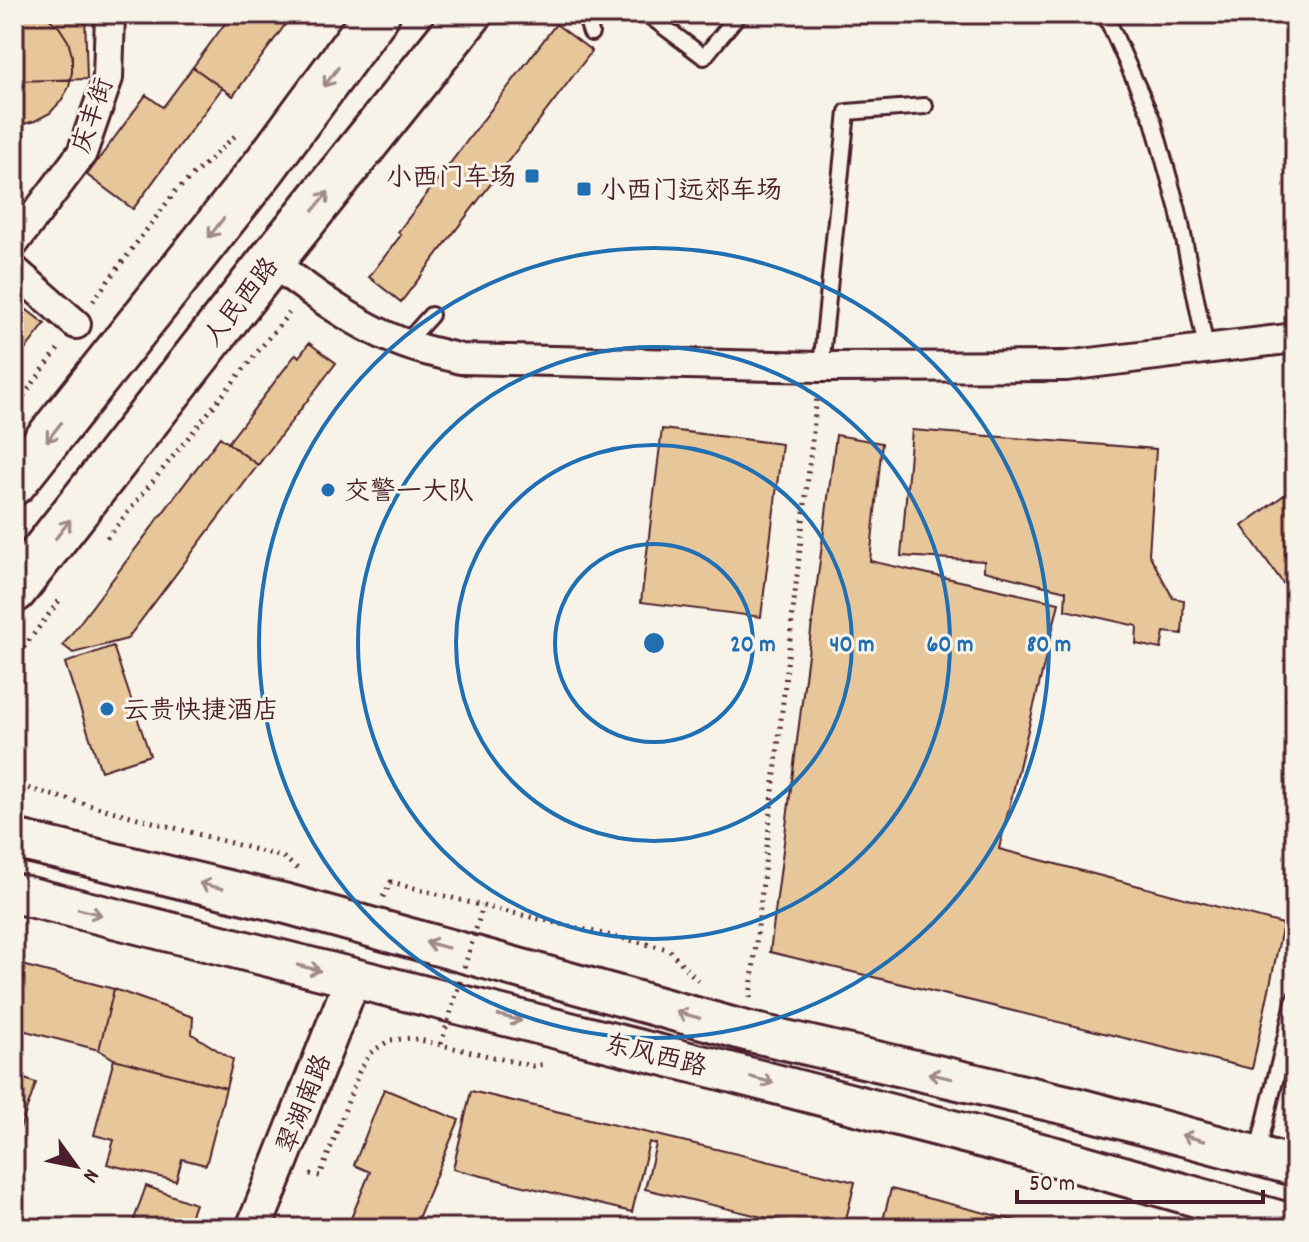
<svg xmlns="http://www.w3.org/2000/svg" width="1309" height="1242" font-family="Dekko,'LXGW WenKai TC',sans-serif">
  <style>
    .building { fill: #e7c799; stroke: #4a1f2b; stroke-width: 2 }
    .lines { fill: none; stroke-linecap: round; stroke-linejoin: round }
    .service-casing { stroke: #4a1f2b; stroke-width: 20 }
    .minor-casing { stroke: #4a1f2b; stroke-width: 34 }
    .tertiary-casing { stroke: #4a1f2b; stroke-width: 40 }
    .secondary-casing { stroke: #4a1f2b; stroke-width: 44 }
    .primary-casing { stroke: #4a1f2b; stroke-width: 50 }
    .path { stroke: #4a1f2b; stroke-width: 5; stroke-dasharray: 2 6; stroke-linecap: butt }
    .service { stroke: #f7f3e8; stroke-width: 14 }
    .minor { stroke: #f7f3e8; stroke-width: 28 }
    .tertiary { stroke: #f7f3e8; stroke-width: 34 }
    .secondary { stroke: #f7f3e8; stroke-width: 38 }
    .primary { stroke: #f7f3e8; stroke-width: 44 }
    .path-bridge { stroke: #4a1f2b; stroke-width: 5; stroke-dasharray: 2 6; stroke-linecap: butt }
    .oneway { stroke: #a0898a }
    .ring { fill: none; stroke: #1f6fb2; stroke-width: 4 }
    .poi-dot { fill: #1f6fb2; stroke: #f7f3e8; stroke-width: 3 }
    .labels { text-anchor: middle; stroke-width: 6; stroke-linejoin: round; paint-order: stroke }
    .street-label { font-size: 26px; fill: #4a1f2b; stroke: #f7f3e8 }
    .poi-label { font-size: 26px; fill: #4a1f2b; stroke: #f7f3e8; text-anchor: start }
    .centre { fill: #1f6fb2; stroke: #f7f3e8; stroke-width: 4 }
    .ring-label { font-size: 24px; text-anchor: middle; font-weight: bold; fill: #1f6fb2; stroke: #f7f3e8; stroke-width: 6; stroke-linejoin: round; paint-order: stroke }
  </style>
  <rect width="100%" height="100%" fill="#f7f3e8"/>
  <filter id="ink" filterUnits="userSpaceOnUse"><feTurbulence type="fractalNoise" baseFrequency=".0125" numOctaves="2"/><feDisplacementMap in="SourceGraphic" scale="16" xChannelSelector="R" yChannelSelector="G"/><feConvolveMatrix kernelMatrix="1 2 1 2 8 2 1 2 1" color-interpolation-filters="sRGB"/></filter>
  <g filter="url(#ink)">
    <!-- building -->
    <path class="building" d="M14 14H42L47 17 59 27 68 41 72 56V72L69 87 61 101 50 113 35 121 20 125 14 124Z
      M14 14H85L87 79 15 81 17 136H14Z
      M232 14H293L233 96 193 67Z
      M661 14H688L678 27Z
      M556 24 592 51 401 302 369 277 401 235 398 232Z
      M193 67 222 88 133 209 87 175 146 95 163 107Z
      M14 300 45 324 14 364Z
      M309 343 336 363 258 465 228 443 296 354 299 357Z
      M662 429 782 444 761 617 641 602Z
      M912 430 1156 449 1149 554 1173 598 1184 600 1182 634 1164 632 1161 649 1136 644 1137 626 1065 610 1066 591 984 571V561L901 556Z
      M836 435 882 443 870 561 1059 603 999 849 1283 924 1252 1069 770 952Z
      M220 437 258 465 127 639 73 653 63 645Z
      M1295 487V600L1242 526Z
      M113 646 150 755 101 771 65 663Z
      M14 963 114 989 99 1050 14 1028Z
      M114 989 193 1017 192 1034 233 1060 226 1088 114 1059 99 1050Z
      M114 1059 226 1088 206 1165 182 1159 176 1181 107 1164 114 1140 94 1135Z
      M14 1075 36 1083 14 1145Z
      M384 1089 459 1120 414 1228H347L370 1172 354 1165Z
      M471 1091 855 1182 844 1228H809L645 1189 656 1144 649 1142 632 1212 453 1169Z
      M146 1186 195 1204 186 1228H131Z
      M891 1189 1045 1228H881Z"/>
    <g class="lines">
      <!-- service casing -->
      <g class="service-casing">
        <path id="service" d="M585 14 591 33
          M647 14 704 57 739 14
          M1105 14 1153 121 1178 210 1206 348
          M405 344 431 315
          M821 367 847 112 925 106
          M1257 1155 1295 998"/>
      </g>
      <!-- minor casing -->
      <g class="minor-casing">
        <path id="minor" d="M14 243 82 153 108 78 110 14
          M271 261C311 292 358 327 406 344 424 351 443 354 461 359L821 367 1066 366 1295 338
          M14 270 76 324"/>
      </g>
      <!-- tertiary casing -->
      <g class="tertiary-casing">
        <path id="tertiary" d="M254 1228 353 978"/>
      </g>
      <!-- secondary casing -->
      <g class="secondary-casing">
        <path id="secondary" d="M14 839 287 904 746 1031 1071 1106 1295 1166
          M14 893 733 1073 1056 1157 1295 1225"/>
      </g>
      <!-- primary casing -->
      <g class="primary-casing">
        <path id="primary" d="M14 482 264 167 377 14
          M14 590 271 261 469 14"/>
      </g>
      <!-- path -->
      <path class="path" d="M93 301 175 192 238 133
        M14 409 59 348
        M107 538 289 313
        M14 660 62 597
        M14 781 30 789 283 857 298 869
        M383 897 391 882 483 906 668 949 698 981
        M750 998 817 396
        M310 1174 320 1176 359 1072 370 1053 390 1040 411 1038 532 1066 545 1064"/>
      <!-- service -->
      <use href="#service" class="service"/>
      <!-- minor -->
      <use href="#minor" class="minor"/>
      <!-- tertiary -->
      <use href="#tertiary" class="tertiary"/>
      <!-- secondary -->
      <use href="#secondary" class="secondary"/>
      <!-- primary -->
      <use href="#primary" class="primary"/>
      <!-- path-bridge -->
      <path class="path-bridge" d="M441 1044 483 906"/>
    </g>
    <!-- one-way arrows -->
    <defs><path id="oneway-shaft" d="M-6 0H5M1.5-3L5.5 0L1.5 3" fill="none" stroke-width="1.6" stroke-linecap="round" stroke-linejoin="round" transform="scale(2)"/></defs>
    <g class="oneway">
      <use href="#oneway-shaft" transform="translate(331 77) rotate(127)"/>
      <use href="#oneway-shaft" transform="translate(321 201) rotate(-51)"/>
      <use href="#oneway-shaft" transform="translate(216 228) rotate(128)"/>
      <use href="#oneway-shaft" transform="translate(54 432) rotate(128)"/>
      <use href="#oneway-shaft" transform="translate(63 529) rotate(-52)"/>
      <use href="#oneway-shaft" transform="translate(211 886) rotate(-167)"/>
      <use href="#oneway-shaft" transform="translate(90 912) rotate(14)"/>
      <use href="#oneway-shaft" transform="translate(437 945) rotate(-165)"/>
      <use href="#oneway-shaft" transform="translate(309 968) rotate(14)"/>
      <use href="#oneway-shaft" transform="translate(688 1015) rotate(-165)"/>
      <use href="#oneway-shaft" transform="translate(510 1018) rotate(14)"/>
      <use href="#oneway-shaft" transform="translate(940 1076) rotate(-167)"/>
      <use href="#oneway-shaft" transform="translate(762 1080) rotate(15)"/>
      <use href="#oneway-shaft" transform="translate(1193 1138) rotate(-165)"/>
    </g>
  </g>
  <!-- distance rings -->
  <g class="ring">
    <circle cx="654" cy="643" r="99"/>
    <circle cx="654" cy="643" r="198"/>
    <circle cx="654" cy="643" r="296"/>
    <circle cx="654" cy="643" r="395"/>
  </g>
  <!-- markers -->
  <g class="poi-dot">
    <rect x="524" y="168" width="16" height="16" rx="4"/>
    <rect x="576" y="181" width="16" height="16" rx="4"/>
    <circle cx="328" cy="490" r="8"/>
    <circle cx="107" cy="709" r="8"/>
  </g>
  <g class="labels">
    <!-- street labels -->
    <g class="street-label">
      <text transform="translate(91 115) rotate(-71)" y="9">庆丰街</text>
      <text transform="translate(240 301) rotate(-52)" y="9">人民西路</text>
      <text transform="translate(656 1054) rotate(14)" y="9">东风西路</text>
      <text transform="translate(303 1103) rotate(-68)" y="9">翠湖南路</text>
    </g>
    <!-- poi labels -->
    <g class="poi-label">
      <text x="516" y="185" text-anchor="end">小西门车场</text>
      <text x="600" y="198">小西门远郊车场</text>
      <text x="344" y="499">交警一大队</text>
      <text x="123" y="718">云贵快捷酒店</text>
    </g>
  </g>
  <circle cx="654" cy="643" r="12" class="centre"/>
  <g class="ring-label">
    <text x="753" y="651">20 m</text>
    <text x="852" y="651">40 m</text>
    <text x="950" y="651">60 m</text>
    <text x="1049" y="651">80 m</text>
  </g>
  <!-- margin -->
  <rect width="1309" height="1242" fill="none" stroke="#f7f3e8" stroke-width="48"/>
  <rect x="24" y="24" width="1261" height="1194" fill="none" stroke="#4a1f2b" stroke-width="3" filter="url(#ink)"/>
  <!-- north arrow -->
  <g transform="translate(76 1166) rotate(123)" stroke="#f7f3e8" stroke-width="6" paint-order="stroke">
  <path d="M0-6L14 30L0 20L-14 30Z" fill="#4a1f2b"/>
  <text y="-12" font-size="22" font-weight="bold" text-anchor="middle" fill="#4a1f2b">N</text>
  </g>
  <!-- scale -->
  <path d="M1017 1190v12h246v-12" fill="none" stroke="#4a1f2b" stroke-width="4"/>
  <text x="1029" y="1190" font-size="24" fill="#4a1f2b" stroke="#f7f3e8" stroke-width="6" paint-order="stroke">50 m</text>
</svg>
